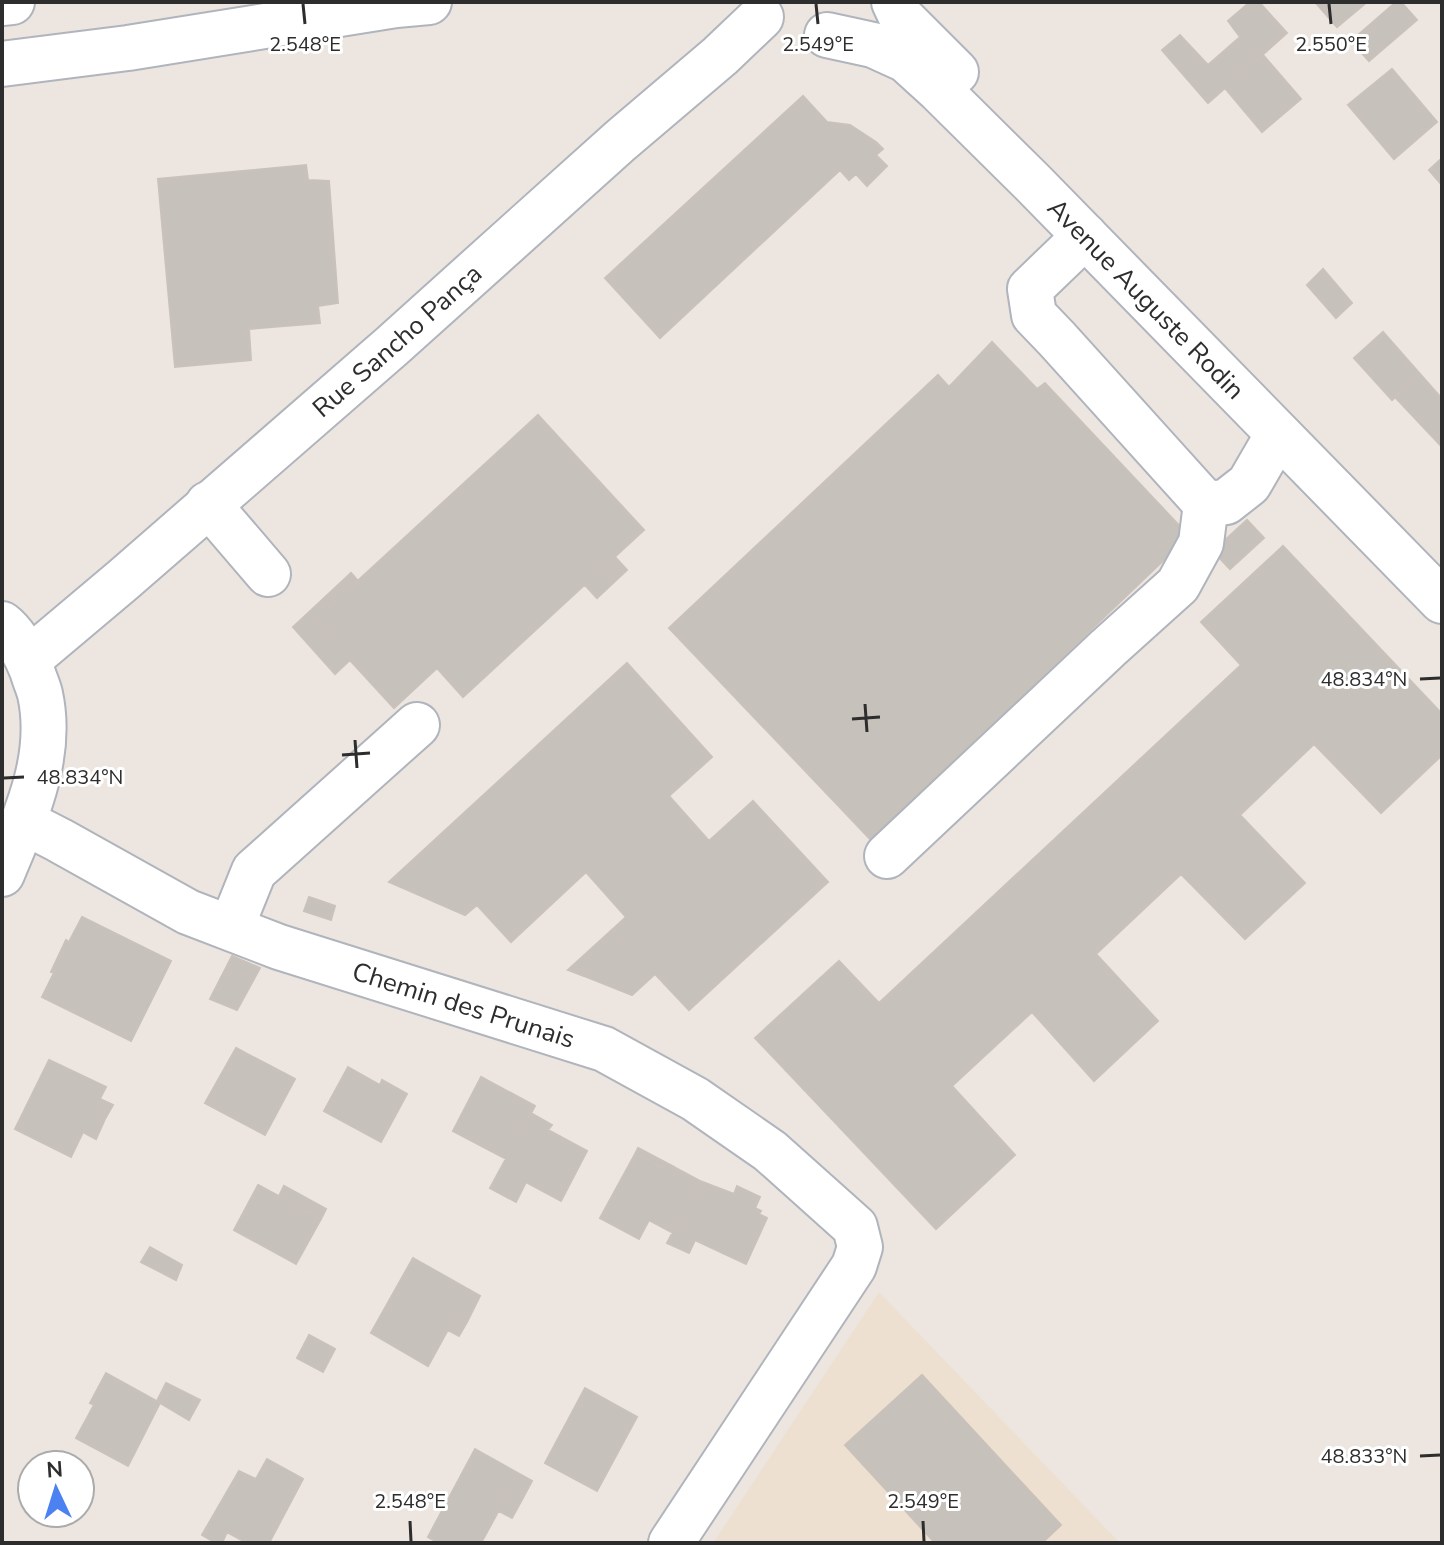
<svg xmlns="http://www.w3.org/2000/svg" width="1444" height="1545" font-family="'Nunito Sans',sans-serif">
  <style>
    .education { fill: #ede0d1 }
    .building { fill: #c6c1bb; stroke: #c9c1ba; stroke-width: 2 }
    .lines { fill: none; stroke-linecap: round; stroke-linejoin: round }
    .minor-casing { stroke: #b0b4bc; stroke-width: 48 }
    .minor { stroke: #fff; stroke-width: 44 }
    .ticks { fill: none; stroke: #2d2d2d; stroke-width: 3 }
    .labels { text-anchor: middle; stroke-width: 6; stroke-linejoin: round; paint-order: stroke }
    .street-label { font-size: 26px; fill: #2d2d2d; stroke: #fff }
    .ticks-label { font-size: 20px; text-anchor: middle; fill: #2d2d2d; stroke: #fff; stroke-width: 6; stroke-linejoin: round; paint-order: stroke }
  </style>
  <rect width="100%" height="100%" fill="#ede6e0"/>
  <!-- education -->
  <path class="education" d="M879 1292 1120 1543H713Z"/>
  <!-- building -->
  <path class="building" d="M1250 2H1259L1287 33 1208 103 1162 50 1180 35 1208 65 1240 37 1228 21Z
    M1315 2H1367L1337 27Z
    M1396 2H1401L1417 20 1369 61 1351 41Z
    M1263 55 1301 99 1262 132 1225 88Z
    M1392 69 1437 122 1394 159 1348 105Z
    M803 96 827 122 850 125 876 142 883 149 876 155 887 166 867 186 856 174 849 180 840 170 660 338 605 278Z
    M1442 158V185L1429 170Z
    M306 165 308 180 329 181 338 303 318 306 320 323 249 329 251 360 175 367 158 179Z
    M1323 269 1352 303 1336 318 1307 285Z
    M1383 332 1420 374 1392 400 1354 358Z
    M992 342 1037 389 1045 383 1189 536 871 840 669 628 938 375 949 387Z
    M1420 374 1442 399V447L1395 397Z
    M538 415 644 530 463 697 437 668 394 708 314 621Z
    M1247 520 1264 538 1230 569 1213 551Z
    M1283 546 1442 714V755L1381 813 1314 744 1240 815 1305 883 1245 939 1181 874 1096 954 1158 1021 1094 1081 1032 1012 952 1086 1015 1155 936 1229 755 1038 839 961 879 1003 1241 665 1201 622Z
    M615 557 627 570 597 598 585 585Z
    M351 573 358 581 314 621 350 660 335 674 293 627Z
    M627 663 712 757 669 796 709 841 753 801 828 882 689 1010 655 974 632 995 584 976 623 940 613 929 626 917 586 872 511 942 477 905 465 915 389 882Z
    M309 897 335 906 331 920 304 911Z
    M82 917 171 961 131 1041 42 997 54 973 51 972 66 940 69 942Z
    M613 929 623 940 584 976 568 970Z
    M232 956 260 968 237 1010 210 999Z
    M236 1048 295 1079 265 1135 205 1103Z
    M49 1060 106 1087 93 1112 105 1119 96 1139 83 1132 71 1157 15 1129Z
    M348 1067 380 1085 382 1080 407 1094 381 1142 324 1111Z
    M481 1077 535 1106 506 1159 453 1131Z
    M100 1099 113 1105 105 1119 93 1112Z
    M531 1113 552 1125 548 1130 587 1151 561 1201 526 1182 516 1202 490 1188Z
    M638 1148 674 1167 671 1172 635 1154Z
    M635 1154 671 1172 674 1167 700 1181 673 1233 649 1220 639 1239 600 1218Z
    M700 1181 734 1194 737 1186 760 1197 755 1208 761 1211 759 1214 767 1218 746 1264 695 1240 689 1253 667 1243Z
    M258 1185 321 1219 296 1264 234 1230Z
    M284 1186 326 1209 321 1219 279 1196Z
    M150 1247 182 1265 176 1280 141 1262Z
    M413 1258 480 1296 467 1322 456 1315 428 1366 371 1333Z
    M456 1315 467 1322 459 1336 448 1330Z
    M309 1335 335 1349 323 1372 297 1358Z
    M106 1373 160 1403 128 1466 76 1438 94 1405 90 1403Z
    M922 1375 1061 1525 1042 1543H935L845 1445Z
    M166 1383 200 1400 189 1420 157 1401Z
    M585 1388 637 1417 597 1491 545 1463Z
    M475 1449 532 1481 524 1496 510 1490 481 1543H439L428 1537Z
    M267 1459 303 1479 269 1543H247L227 1532 222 1543H216L202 1535 239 1471 256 1479Z
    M510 1490 524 1496 512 1518 499 1511Z"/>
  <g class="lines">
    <!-- minor casing -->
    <g class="minor-casing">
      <g id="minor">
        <path d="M894 2 901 17 956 72"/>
        <path d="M2 3 12 2"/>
        <path id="s1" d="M827 35 873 45 906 60 939 90 1033 183 1442 601"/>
        <path d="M2 64 128 48 396 5 429 2"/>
        <path d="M1085 236 1030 289 1034 315 1057 339 1206 504 1226 502 1249 484 1278 434"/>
        <path d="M208 504 268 574"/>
        <path d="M2 624C15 634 26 655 32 670 34 678 38 686 40 694 54 757 25 818 2 874"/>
        <path id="s2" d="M28 660 123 580 392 346 620 141 720 56 761 17"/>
        <path id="s3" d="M24 822 59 840 188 912 279 947 604 1049 695 1099 770 1151 855 1227 860 1247 854 1266 671 1543"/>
        <path d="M887 856 1108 648 1178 585 1201 543 1206 504"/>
        <path d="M231 928 254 871 417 725"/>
      </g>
    </g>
    <!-- minor -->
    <use href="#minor" class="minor"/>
  </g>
  <!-- ticks -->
  <path class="ticks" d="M303 4 305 24M816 4 818 24M1329 4 1331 24M1420 679 1440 678M865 704 867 732M852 719 880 717M355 740 357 768M342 755 370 753M4 778 24 777M1420 1456 1440 1455M410 1521 411 1541M923 1521 924 1541"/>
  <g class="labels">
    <!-- street labels -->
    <g class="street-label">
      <text dy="9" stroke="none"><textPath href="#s1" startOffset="422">Avenue Auguste Rodin</textPath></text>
      <text dy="9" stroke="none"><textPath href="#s2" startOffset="488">Rue Sancho Pança</textPath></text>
      <text dy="9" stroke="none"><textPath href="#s3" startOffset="478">Chemin des Prunais</textPath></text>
    </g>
  </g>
  <g class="ticks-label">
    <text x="305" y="51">2.548°E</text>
    <text x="818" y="51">2.549°E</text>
    <text x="1331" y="51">2.550°E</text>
    <text x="1364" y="686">48.834°N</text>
    <text x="80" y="784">48.834°N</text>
    <text x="1364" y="1463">48.833°N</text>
    <text x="410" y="1508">2.548°E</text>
    <text x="923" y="1508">2.549°E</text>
  </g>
  <!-- border -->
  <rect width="1444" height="1545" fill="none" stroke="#2d2d2d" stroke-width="8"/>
  <!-- north arrow -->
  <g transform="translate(56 1489) rotate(356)"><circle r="38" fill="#ffffff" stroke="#ababab" stroke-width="2"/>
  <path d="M0-6L14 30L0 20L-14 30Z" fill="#4b81f0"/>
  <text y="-12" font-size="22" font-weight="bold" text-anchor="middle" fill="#2d2d2d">N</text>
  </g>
</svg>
